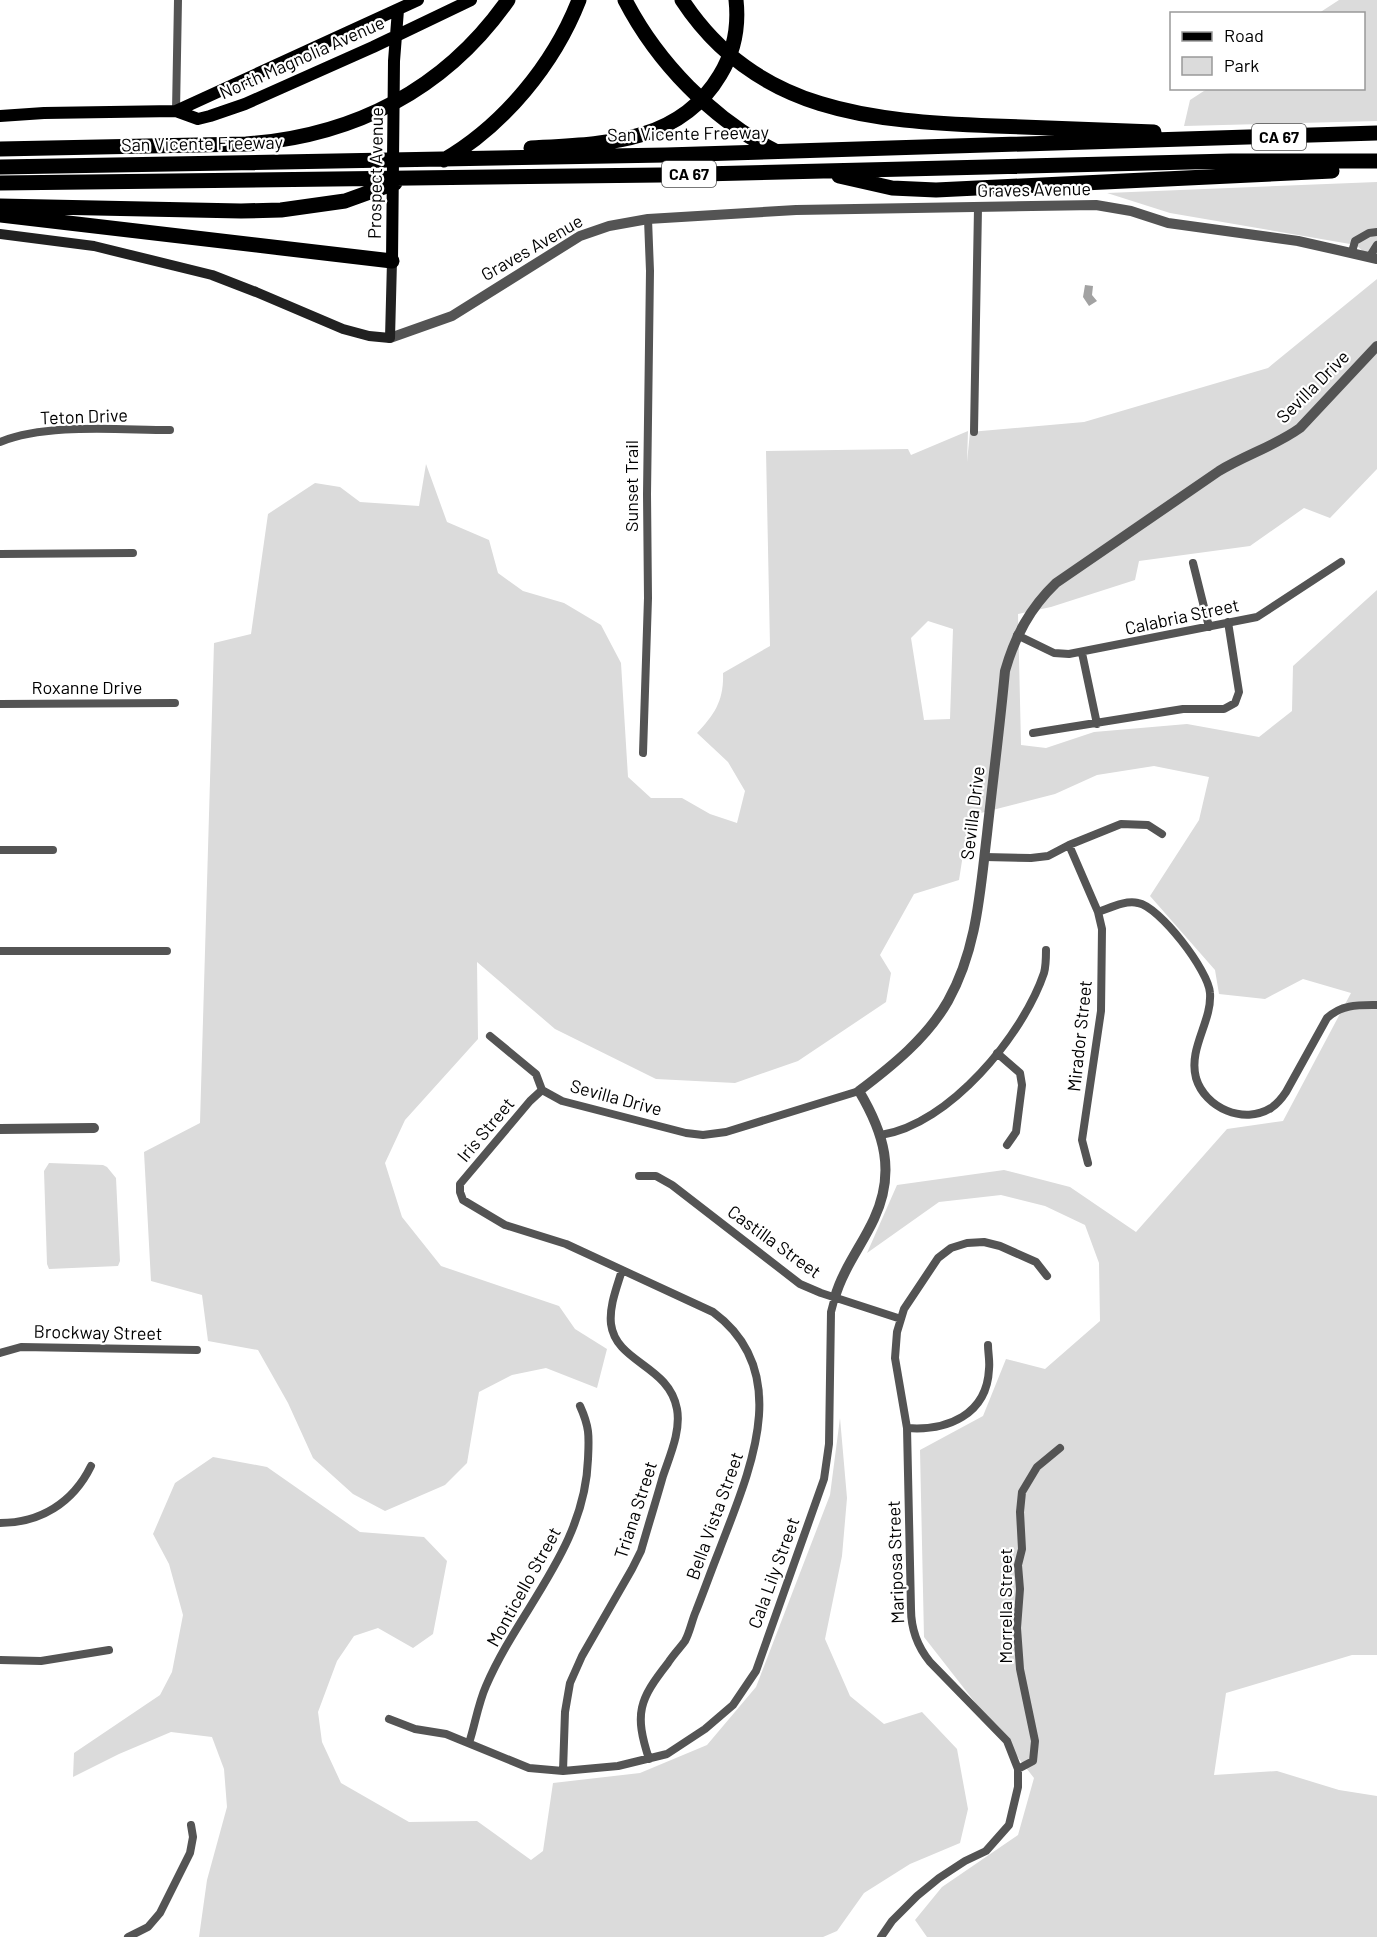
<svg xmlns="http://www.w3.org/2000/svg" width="1377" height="1937" font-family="Barlow,sans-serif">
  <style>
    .green { fill: #dbdbdb; fill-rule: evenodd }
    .water { fill: #a2a2a2 }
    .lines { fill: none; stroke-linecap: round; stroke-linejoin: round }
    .minor { stroke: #545454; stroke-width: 8 }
    .tertiary { stroke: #545454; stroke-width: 10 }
    .secondary { stroke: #212121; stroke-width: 10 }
    .primary { stroke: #000; stroke-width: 12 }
    .motorway { stroke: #000; stroke-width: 15 }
    .labels { text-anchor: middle; stroke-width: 4.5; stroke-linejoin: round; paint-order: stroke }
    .shield { fill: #fff; stroke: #4c4c4c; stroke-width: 1.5 }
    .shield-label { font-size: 16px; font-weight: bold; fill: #000 }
    .street-label { font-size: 18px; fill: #000; stroke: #fff }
  </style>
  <rect width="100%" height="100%" fill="#fff"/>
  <!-- green -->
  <path class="green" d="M1339 0H1377V121L1184 126 1190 100 1207 89 1364 88V14L1319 13Z
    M1377 182V264L1356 245 1170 213 1107 193Z
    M1377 279V469L1330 518 1304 508 1250 546 1139 561 1135 580 1051 607 1018 614 1021 745 1046 748 1094 732 1187 724 1259 737 1292 711 1293 666 1377 590V1655H1352L1226 1693 1214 1775 1277 1771 1339 1790 1377 1796V1937H927L915 1920 942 1887 1018 1835 1034 1778 924 1637 920 1450 983 1416 1006 1359 1045 1369 1100 1321 1099 1263 1085 1225 1045 1206 1001 1195 939 1202 867 1253 897 1185 1004 1170 1070 1187 1136 1232 1227 1129 1283 1121 1351 993 1303 979 1265 999 1219 994 1215 970 1150 896 1199 820 1209 777 1154 766 1097 775 1055 794 969 816 959 880 914 894 880 955 891 973 886 1002 798 1061 735 1083 656 1079 555 1029 477 962 478 1039 405 1120 385 1163 402 1217 441 1266 559 1306 575 1329 607 1349 597 1388 546 1368 512 1375 479 1392 467 1463 445 1485 385 1511 353 1494 313 1458 288 1403 258 1350 208 1341 202 1295 151 1281 144 1152 200 1123 214 643 251 634 268 514 315 483 340 487 360 502 419 506 426 464 447 522 489 540 498 573 523 591 564 603 601 625 621 663 628 777 651 798H682L710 814 737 823 745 791 728 762 697 733C715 714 724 700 723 673L770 646 766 451 908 449 911 455 968 431 967 462 970 432 1084 422 1268 368ZM928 621 953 629 950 719 924 720 911 638Z
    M49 1163 103 1165 107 1167 116 1178 120 1261 118 1266 49 1269 47 1264 44 1171Z
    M840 1418 847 1498 842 1556 825 1639 850 1696 884 1724 922 1712 957 1749 968 1809 960 1843 910 1864 864 1893 837 1931 823 1937H199L207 1880 227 1807 224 1769 212 1737 171 1732 119 1754 73 1777 74 1753 160 1695 172 1672 183 1615 169 1564 153 1534 175 1483 213 1457 267 1467 360 1532 424 1537 447 1561 433 1634 413 1648 378 1628 354 1636 337 1661 318 1712 322 1742 341 1783 409 1822 477 1821 531 1860 543 1851 553 1783 640 1773 707 1745 756 1687 830 1495Z"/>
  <!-- water -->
  <path class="water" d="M1085 285 1093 286 1092 295 1097 301 1089 306 1083 297Z"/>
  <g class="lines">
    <!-- minor -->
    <path class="minor" d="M176 111 178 0
      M1352 252 1355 241 1369 233 1377 232
      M1370 256 1377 245
      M974 432 978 208
      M0 442C47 423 118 430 170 430
      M0 554 133 553
      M1193 563 1209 627
      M1017 635 1054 653 1069 654 1257 617 1341 562
      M1082 653 1097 724
      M0 704 175 703
      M1033 733 1183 709H1224L1235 703 1239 692 1228 622
      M643 753 648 598 647 494 650 271 648 219
      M1069 845 1098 912 1102 929 1101 1011 1082 1140 1088 1163
      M0 850H53
      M985 857 1031 858 1048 856 1069 845 1121 824 1148 825 1162 834
      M1098 912C1110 908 1125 900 1138 903 1159 906 1209 971 1210 993 1212 1022 1188 1048 1196 1078 1205 1108 1244 1125 1271 1108 1277 1104 1282 1098 1286 1092L1327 1018C1342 1004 1359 1005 1377 1005
      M0 951H167
      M490 1036 536 1074 542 1090
      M997 1053 1020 1073 1022 1085 1016 1132 1007 1145
      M542 1090 530 1101 460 1184V1192L463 1200 505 1225 566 1244 713 1312C796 1373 748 1474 719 1551 711 1571 704 1591 696 1611 692 1620 690 1632 685 1641 680 1648 673 1655 668 1663 639 1700 634 1713 649 1759
      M542 1090 562 1101 686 1133 703 1135 726 1132 859 1091
      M881 1135C949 1125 1023 1035 1044 973 1046 966 1046 958 1046 950
      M639 1176H656L672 1185 800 1284 821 1293 901 1319
      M0 1353 21 1347 197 1350
      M907 1428C947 1431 987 1415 989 1369 990 1361 988 1353 988 1345
      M0 1523C40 1523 73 1503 91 1466
      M0 1660 41 1661 109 1650
      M389 1719 415 1729 446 1734 529 1768 563 1771 618 1766 667 1754 705 1729 733 1705 756 1671 824 1479 829 1444 831 1312 835 1297
      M469 1743C475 1725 478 1704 486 1686 519 1609 585 1548 588 1459 589 1437 590 1428 580 1406
      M1018 1769 1033 1761 1035 1741 1020 1669 1017 1628 1020 1589 1018 1565 1022 1549 1020 1512 1022 1492 1037 1467 1060 1448
      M563 1771 565 1712 570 1683 582 1656 632 1569 641 1551C648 1526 656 1501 663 1476 670 1455 681 1431 677 1409 669 1365 616 1363 611 1324 609 1306 617 1287 622 1270
      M128 1937 148 1927 160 1913 190 1853 193 1837 191 1825
      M881 1937 892 1921 917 1896 939 1878 965 1861 986 1851 1009 1825 1018 1787V1769L1007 1741 930 1662C917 1646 911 1629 911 1609L907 1428 895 1358 897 1332 904 1309 938 1258 951 1248 967 1243 984 1242 1000 1246 1036 1262 1047 1276"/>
    <!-- tertiary -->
    <path class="tertiary" d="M390 338 452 316 580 236 609 226 648 219 796 210 1096 205 1131 211 1168 223 1298 241 1377 259
      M0 1129 94 1128
      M835 1297C843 1269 862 1245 874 1219 896 1172 884 1133 859 1091 892 1066 927 1038 948 1001 977 949 980 892 987 834 993 779 1000 725 1005 671 1015 636 1030 608 1056 583L1219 471C1245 455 1275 446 1300 428L1377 346"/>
    <!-- secondary -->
    <path class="secondary" d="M0 234 94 246 212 275 256 292 343 329 369 336 390 338 392 261"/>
    <!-- primary -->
    <path class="primary" d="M176 111 418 0
      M0 116 44 113 176 111 198 119 210 116 245 104 373 47 471 0
      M392 261 394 61 398 10"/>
    <!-- motorway -->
    <path class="motorway" d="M625 0C657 62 712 119 775 151
      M682 0C756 113 872 121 995 126 1048 128 1101 130 1154 132
      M531 148C603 144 679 144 720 75 734 52 739 27 736 0
      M0 149 246 144C354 136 445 90 508 0
      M444 160C504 125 554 64 579 0
      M0 167 666 155 1377 133
      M839 176 892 188 936 190 1332 171
      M0 183 661 175 1231 161H1377
      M0 206 241 211 281 210 345 201 395 183
      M0 215 392 261"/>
  </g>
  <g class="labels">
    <!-- shield labels -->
    <g class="shield">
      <rect x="1252" y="124" width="54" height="26" rx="4.5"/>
      <rect x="662" y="161" width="54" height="26" rx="4.5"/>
    </g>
    <g class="shield-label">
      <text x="1279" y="143">CA 67</text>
      <text x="689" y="180">CA 67</text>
    </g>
    <!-- street labels -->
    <g class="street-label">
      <text transform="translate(302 58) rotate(-24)" y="6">North Magnolia Avenue</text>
      <text transform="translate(688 134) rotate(-1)" y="6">San Vicente Freeway</text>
      <text transform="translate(202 144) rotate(-1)" y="6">San Vicente Freeway</text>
      <text transform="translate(376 173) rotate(-89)" y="6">Prospect Avenue</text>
      <text transform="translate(1034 190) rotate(-1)" y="6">Graves Avenue</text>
      <text transform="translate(532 248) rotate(-30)" y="6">Graves Avenue</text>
      <text transform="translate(1313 387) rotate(-45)" y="6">Sevilla Drive</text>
      <text transform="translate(84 417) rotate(-2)" y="6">Teton Drive</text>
      <text transform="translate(632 486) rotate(-90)" y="6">Sunset Trail</text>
      <text transform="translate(1182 617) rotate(-12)" y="6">Calabria Street</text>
      <text x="87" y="694">Roxanne Drive</text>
      <text transform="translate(973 813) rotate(-83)" y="6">Sevilla Drive</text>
      <text transform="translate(1080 1036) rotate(-84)" y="6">Mirador Street</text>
      <text transform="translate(616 1098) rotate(15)" y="6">Sevilla Drive</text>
      <text transform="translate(486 1130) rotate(-50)" y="6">Iris Street</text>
      <text transform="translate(774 1242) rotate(36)" y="6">Castilla Street</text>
      <text transform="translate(98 1333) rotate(1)" y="6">Brockway Street</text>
      <text transform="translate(636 1510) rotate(-72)" y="6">Triana Street</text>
      <text transform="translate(715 1516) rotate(-70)" y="6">Bella Vista Street</text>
      <text transform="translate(896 1562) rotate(-92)" y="6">Mariposa Street</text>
      <text transform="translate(774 1573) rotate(-70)" y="6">Cala Lily Street</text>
      <text transform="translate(524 1587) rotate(-61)" y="6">Monticello Street</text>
      <text transform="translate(1006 1606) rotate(-90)" y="6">Morrella Street</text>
    </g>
  </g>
  <!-- legend -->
  <rect x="1170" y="12" width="195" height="78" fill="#ffffff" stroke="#999999" stroke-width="1.5"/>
  <rect x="1182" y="32" width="30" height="9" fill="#000000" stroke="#999999" stroke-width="1.5"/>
  <text x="1224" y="42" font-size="18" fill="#000000">Road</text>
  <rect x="1182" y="57" width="30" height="18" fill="#dbdbdb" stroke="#999999" stroke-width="1.5"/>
  <text x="1224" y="72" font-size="18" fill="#000000">Park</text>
</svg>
